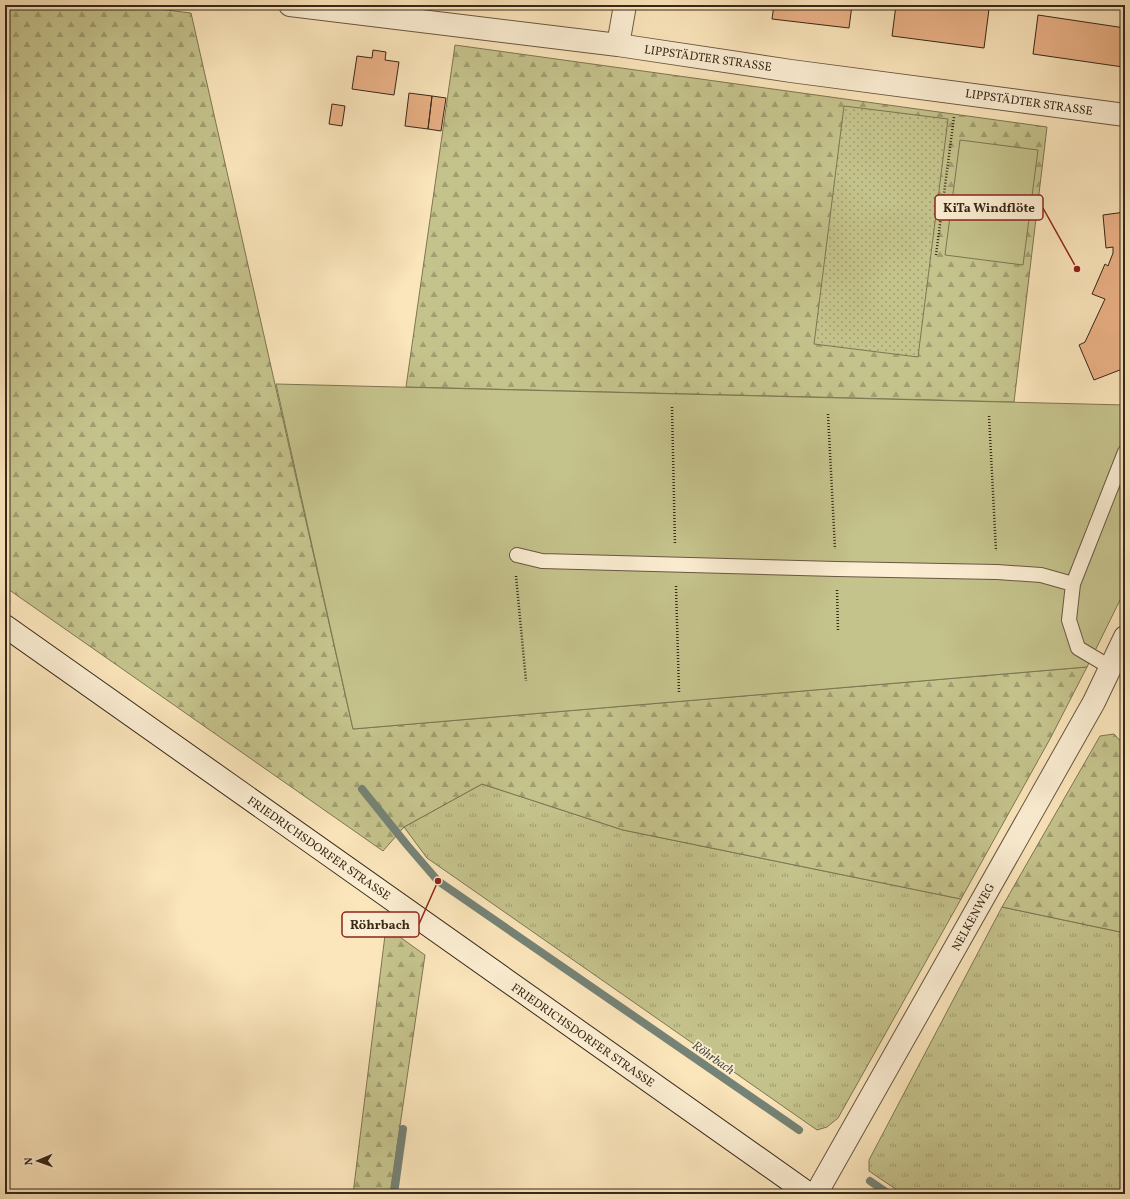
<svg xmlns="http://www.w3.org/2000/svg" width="1130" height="1199" font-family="Vollkorn,serif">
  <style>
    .grass { fill: url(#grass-tufts); stroke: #7e7652 }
    .forest { fill: url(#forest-firs); stroke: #7e7652 }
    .park { fill: url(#park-dots); stroke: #7e7652 }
    .garden { fill: #c5c38c; stroke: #7e7652 }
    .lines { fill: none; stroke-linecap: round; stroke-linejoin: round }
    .stream { stroke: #758376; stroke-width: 8 }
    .building { fill: #ebb287; stroke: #372818 }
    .service-casing { stroke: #685741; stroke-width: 16 }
    .minor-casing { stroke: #685741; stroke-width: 24 }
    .secondary-casing { stroke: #372818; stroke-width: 24 }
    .path { stroke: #372818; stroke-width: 2.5; stroke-dasharray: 1 2; stroke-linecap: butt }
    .service { stroke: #fceed3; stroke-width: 14 }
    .minor { stroke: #fceed3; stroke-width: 22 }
    .secondary { stroke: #fceed3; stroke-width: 22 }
    .labels { text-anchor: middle; stroke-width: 3.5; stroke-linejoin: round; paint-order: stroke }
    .street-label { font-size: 12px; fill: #372818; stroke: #fceed3 }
    .water-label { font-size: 13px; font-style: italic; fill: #565547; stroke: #fceed3 }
    .leader { fill: none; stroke: #8f2418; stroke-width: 1.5 }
    .callout-dot { fill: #8f2418; stroke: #fceed3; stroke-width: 1.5 }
    .callout { fill: #fceed3; stroke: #8f2418; stroke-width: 1.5 }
    .callout-label { font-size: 13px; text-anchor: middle; font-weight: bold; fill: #372818 }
  </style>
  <defs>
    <pattern id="grass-tufts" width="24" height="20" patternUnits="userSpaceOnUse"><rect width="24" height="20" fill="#c5c38c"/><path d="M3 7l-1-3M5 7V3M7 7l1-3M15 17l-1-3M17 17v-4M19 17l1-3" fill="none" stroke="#a19e71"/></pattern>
    <pattern id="forest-firs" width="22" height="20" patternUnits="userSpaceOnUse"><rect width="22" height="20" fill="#c5c38c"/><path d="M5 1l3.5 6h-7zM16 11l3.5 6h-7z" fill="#a19e71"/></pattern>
    <pattern id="park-dots" width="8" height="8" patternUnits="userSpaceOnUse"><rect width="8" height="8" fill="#c5c38c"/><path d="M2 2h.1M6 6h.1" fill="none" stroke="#a19e71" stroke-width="1.8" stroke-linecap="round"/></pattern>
  </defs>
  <rect width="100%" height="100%" fill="#fbe5bb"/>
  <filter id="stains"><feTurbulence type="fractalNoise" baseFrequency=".005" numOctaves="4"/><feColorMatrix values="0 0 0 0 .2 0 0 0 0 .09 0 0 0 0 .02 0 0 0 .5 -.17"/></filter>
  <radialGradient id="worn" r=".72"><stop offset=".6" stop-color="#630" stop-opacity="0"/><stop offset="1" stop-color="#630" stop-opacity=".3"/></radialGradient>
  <!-- grass -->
  <path class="grass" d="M482 784 623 830 961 899 838 1118 827 1127 817 1130 427 858 404 827Z
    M1002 907 1125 933V1194H903L869 1171V1160Z"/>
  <!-- forest -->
  <path class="forest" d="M5 5H126L191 13 353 729 1087 667 1050 739 961 899 623 830 482 784 404 827 383 851 5 587Z
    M455 45 1047 127 1014 402 406 387Z
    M1114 734 1125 746V933L1002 907 1100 736Z
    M386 927 425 955 390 1194H353Z"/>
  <!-- park -->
  <path class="park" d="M844 106 948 119 918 357 814 344Z"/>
  <!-- garden -->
  <path class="garden" d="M960 140 1038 150 1023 265 945 255Z
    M276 384 1125 405V590L1087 667 353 729Z"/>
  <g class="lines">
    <!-- stream -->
    <path class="stream" d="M362 789 407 845 438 881 799 1130
      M870 1181 889 1194
      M394 1194 403 1129"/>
  </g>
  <!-- building -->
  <path class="building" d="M774 5H852L849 28 772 19Z
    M896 5H958L989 9 984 48 892 36Z
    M1038 15 1125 28V56L1123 67 1033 54Z
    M373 50 386 52 385 60 399 62 394 95 352 89 357 56 372 58Z
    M409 93 432 96 428 129 405 126Z
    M432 96 446 98 441 131 428 129Z
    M332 104 345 106 342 126 329 124Z
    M1125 212V368L1094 380 1079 345 1085 342 1105 299 1092 294 1105 264 1108 266 1113 253V247L1106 248 1103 215Z"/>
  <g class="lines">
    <!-- service casing -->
    <g class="service-casing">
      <path id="service" d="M517 555 542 561 836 569 997 572 1041 575 1073 584
        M1110 667 1078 648 1069 620 1073 584 1125 452"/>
    </g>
    <!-- minor casing -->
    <g class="minor-casing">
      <path id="minor" d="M290 5 618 45 791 71 1125 115
        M618 45 625 5
        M816 1194 1094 702 1125 637"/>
    </g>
    <!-- secondary casing -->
    <g class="secondary-casing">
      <path id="secondary" d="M5 626 809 1194"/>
    </g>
    <!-- path -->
    <path class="path" d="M936 255 954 117
      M672 407 675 545
      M828 414 835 549
      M989 416 996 551
      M516 576 526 681
      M676 586 679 692
      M837 590 838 631
      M5 598 10 602"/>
    <!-- service -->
    <use href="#service" class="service"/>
    <!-- minor -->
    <use href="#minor" class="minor"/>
    <!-- secondary -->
    <use href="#secondary" class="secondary"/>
  </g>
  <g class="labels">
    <!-- street labels -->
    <g class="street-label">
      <text transform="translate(708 58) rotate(8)" y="4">LIPPSTÄDTER STRASSE</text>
      <text transform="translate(1029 102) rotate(8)" y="4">LIPPSTÄDTER STRASSE</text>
      <text transform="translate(319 848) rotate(35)" y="4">FRIEDRICHSDORFER STRASSE</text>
      <text transform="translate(973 917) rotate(-61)" y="4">NELKENWEG</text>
      <text transform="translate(583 1035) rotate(35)" y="4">FRIEDRICHSDORFER STRASSE</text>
    </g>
    <!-- water labels -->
    <g class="water-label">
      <text transform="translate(714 1057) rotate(35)" y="5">Röhrbach</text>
    </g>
  </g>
  <!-- callouts -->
  <path class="leader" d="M1077 269L1043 208M438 881L419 924"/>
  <g class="callout-dot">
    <circle cx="1077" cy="269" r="4"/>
    <circle cx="438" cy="881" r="4"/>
  </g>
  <g class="callout">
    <rect x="935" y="195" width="108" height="25" rx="4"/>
    <rect x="342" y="912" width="77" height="25" rx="4"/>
  </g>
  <g class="callout-label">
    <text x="989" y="212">KiTa Windflöte</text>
    <text x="380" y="929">Röhrbach</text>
  </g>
  <!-- margin -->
  <rect width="1130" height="1199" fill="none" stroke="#fbe5bb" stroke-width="20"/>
  <rect x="6" y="6" width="1118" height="1187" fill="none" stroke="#372818" stroke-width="2"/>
  <rect x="10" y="10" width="1110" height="1179" fill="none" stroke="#372818"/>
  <!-- north arrow -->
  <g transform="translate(38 1161) rotate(268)" stroke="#fceed3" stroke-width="3" paint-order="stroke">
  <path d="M0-3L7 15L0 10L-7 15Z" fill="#372818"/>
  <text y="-6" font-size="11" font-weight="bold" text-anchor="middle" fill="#372818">N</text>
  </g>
  <rect width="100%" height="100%" filter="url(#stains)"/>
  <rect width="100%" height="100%" fill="url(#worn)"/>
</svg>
